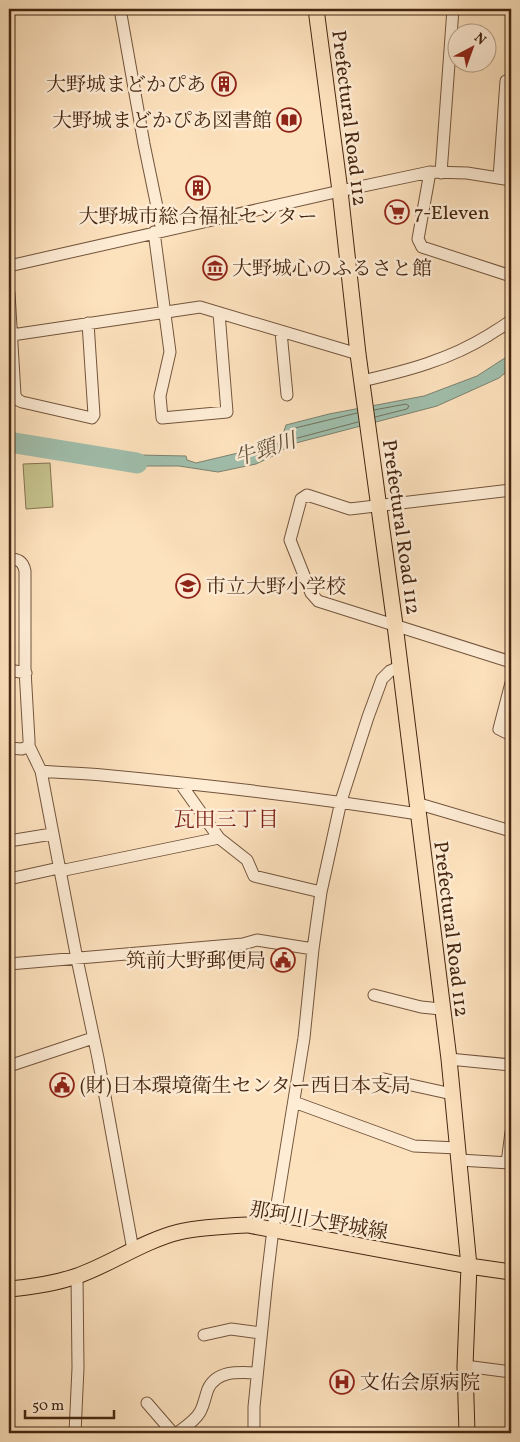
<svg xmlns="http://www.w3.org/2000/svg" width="520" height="1442" font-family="Vollkorn,'Noto Serif JP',serif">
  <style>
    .green { fill: #c5c28d; stroke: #85744e }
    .water { fill: #a0bfad; stroke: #7c826e }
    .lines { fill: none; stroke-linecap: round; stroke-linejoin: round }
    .shore { stroke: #72725e; stroke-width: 1 }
    .river { stroke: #a0bfad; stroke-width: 21 }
    .minor-casing { stroke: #73553c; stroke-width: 13 }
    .major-casing { stroke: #452610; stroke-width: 17 }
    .minor { stroke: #feecd5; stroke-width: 11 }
    .major { stroke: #fde2be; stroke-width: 15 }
    .labels { text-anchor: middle; stroke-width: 5; stroke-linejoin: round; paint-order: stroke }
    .poi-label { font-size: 20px; fill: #452610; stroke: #feecd5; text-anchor: start }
    .street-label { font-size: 20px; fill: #452610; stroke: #feecd5 }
    .water-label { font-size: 21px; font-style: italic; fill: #5c4c37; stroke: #feecd5 }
    .neighbourhood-label { font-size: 21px; fill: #7a1f14; stroke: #feecd5 }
  </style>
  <rect width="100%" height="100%" fill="#fde2be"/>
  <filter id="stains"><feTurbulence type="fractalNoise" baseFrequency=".004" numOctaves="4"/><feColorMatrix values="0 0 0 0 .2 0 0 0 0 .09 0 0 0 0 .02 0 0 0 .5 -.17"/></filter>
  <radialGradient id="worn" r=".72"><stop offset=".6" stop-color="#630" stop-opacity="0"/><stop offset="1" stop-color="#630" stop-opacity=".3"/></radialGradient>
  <!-- green -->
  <path class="green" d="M50 463 53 507 26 509 23 464Z"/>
  <!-- water -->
  <path class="water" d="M511 354V368L499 378 437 406 292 444 277 454 256 464 218 472 179 466H133L105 459 137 455 186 456 187 460 196 463 280 443 286 425 329 414 424 396 477 376Z"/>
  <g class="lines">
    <!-- shore -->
    <path class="shore" d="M374 410 406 404 409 406 407 409 375 417
      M357 413 291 429 287 438 290 440 358 422"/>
    <!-- river -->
    <path class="river" d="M9 442 137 463"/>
    <!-- minor casing -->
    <g class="minor-casing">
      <path id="minor" d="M120 9 144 144 162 231
        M430 172 418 239 422 247 511 276
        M441 173 453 9
        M499 178 506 81
        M154 232 170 352 160 396 162 418 227 412 219 313
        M9 266 340 191 430 172 467 173 511 180
        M9 293 15 395 18 400 22 402 92 418 94 415 88 323
        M281 332 287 395
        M12 335 200 307 358 354
        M362 381C406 371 449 360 489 335 496 330 505 326 511 320
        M511 490 350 509 307 495 301 499 290 540 311 593 318 601 511 662
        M9 559C18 559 23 561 25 571V670L29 740V746L41 771 77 959 98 1058 133 1250
        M9 670 26 673
        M511 683 499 729 511 735
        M9 748 22 749 29 746
        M41 771C61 773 82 773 102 775 208 785 313 797 418 814
        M180 783 219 838
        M416 803 511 831
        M9 841 52 834
        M60 871 219 838 247 860 254 876 321 892
        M9 879 59 868
        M9 964 243 944 257 940 313 949
        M374 995 421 1007 441 1009
        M449 1059 511 1065
        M9 1066 93 1038
        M384 1079 452 1094
        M294 1102 414 1146 457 1148
        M459 1160 511 1163
        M507 1163 511 1132
        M204 1335 231 1329 261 1333
        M465 1366 511 1372
        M147 1403 173 1433
        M75 1433 78 1368 77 1276
        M177 1433C185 1427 195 1421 200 1412 204 1405 205 1397 208 1389 217 1370 239 1372 257 1373
        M254 1433V1407L267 1279 273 1229 304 1038 313 949 321 892 341 801 368 717 382 679 390 671 399 667"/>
    </g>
    <!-- major casing -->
    <g class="major-casing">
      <path id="major" d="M316 9 340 191 358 354 395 625 449 1059 469 1266 465 1366 467 1433
        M9 1289C32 1287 54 1284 77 1276 111 1264 143 1241 179 1232 201 1227 225 1226 248 1225L469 1266 511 1272"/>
    </g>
    <!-- minor -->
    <use href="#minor" class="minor"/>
    <!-- major -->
    <use href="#major" class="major"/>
  </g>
  <!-- icons -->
  <defs>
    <g id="building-ring" transform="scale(1.25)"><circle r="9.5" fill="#feecd5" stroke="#8f2418" stroke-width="1.5"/><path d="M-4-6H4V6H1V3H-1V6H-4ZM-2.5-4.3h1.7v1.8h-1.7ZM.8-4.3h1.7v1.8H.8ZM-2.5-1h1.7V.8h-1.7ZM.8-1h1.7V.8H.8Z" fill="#8f2418"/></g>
    <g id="library-ring" transform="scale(1.25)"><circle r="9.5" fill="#feecd5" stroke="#8f2418" stroke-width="1.5"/><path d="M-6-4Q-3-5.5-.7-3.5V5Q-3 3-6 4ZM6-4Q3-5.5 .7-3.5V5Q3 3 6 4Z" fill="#8f2418"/></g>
    <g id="supermarket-ring" transform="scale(1.25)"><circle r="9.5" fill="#feecd5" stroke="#8f2418" stroke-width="1.5"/><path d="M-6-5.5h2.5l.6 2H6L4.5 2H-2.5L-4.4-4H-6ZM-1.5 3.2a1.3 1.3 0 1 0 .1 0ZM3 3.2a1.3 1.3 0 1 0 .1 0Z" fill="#8f2418"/></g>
    <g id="museum-ring" transform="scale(1.25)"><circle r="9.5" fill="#feecd5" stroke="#8f2418" stroke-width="1.5"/><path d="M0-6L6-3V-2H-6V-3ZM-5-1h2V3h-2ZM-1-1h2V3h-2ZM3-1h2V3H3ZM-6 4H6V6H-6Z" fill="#8f2418"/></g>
    <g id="school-ring" transform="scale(1.25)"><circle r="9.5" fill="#feecd5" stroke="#8f2418" stroke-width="1.5"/><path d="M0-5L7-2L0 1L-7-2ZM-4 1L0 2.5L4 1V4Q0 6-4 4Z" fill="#8f2418"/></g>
    <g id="civic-ring" transform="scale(1.25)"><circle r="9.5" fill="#feecd5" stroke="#8f2418" stroke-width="1.5"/><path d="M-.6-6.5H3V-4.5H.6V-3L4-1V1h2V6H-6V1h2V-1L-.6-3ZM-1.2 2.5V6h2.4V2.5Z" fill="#8f2418"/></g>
    <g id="hospital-ring" transform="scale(1.25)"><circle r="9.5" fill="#feecd5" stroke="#8f2418" stroke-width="1.5"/><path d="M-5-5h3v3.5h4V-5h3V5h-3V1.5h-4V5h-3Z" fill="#8f2418"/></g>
  </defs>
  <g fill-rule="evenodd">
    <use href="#building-ring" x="224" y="84"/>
    <use href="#library-ring" x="289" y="120"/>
    <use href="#building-ring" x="198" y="188"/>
    <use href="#supermarket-ring" x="397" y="212"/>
    <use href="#museum-ring" x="215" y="268"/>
    <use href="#school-ring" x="188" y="586"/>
    <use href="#civic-ring" x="283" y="960"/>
    <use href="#civic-ring" x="62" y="1085"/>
    <use href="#hospital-ring" x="342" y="1382"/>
  </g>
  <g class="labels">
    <!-- poi labels -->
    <g class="poi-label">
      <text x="206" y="91" text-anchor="end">大野城まどかぴあ</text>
      <text x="272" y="127" text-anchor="end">大野城まどかぴあ図書館</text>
      <text x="414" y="219">7-Eleven</text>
      <text x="198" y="223" text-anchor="middle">大野城市総合福祉センター</text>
      <text x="232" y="275">大野城心のふるさと館</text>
      <text x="206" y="593">市立大野小学校</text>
      <text x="266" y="967" text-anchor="end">筑前大野郵便局</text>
      <text x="80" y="1092">(財)日本環境衛生センター西日本支局</text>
      <text x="360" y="1389">文佑会原病院</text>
    </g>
    <!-- street labels -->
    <g class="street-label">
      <text transform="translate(350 118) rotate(83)" y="7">Prefectural Road 112</text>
      <text transform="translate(402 527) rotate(82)" y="7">Prefectural Road 112</text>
      <text transform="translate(452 929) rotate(83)" y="7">Prefectural Road 112</text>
      <text transform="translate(319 1220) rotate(10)" y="7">那珂川大野城線</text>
    </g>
    <!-- water labels -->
    <g class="water-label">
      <text transform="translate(265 449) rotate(-18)" y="7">牛頸川</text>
    </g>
    <!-- neighbourhood labels -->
    <g class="neighbourhood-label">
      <text x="226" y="826">瓦田三丁目</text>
    </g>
  </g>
  <!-- margin -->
  <rect width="520" height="1442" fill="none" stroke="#fde2be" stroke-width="30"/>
  <rect x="10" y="10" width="500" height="1422" fill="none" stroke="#452610" stroke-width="2.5"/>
  <rect x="15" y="15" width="490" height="1412" fill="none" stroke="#452610"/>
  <!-- north arrow -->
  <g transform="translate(472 48) rotate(41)"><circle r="24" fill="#feecd5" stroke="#b49d86"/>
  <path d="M0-4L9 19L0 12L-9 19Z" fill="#8f2418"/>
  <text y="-8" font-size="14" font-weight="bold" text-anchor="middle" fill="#452610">N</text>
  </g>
  <!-- scale -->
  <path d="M25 1410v8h89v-8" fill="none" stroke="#452610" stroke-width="2.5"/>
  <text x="32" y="1410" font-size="15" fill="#452610" stroke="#feecd5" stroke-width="4" paint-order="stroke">50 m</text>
  <rect width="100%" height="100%" filter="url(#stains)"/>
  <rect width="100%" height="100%" fill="url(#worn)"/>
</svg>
